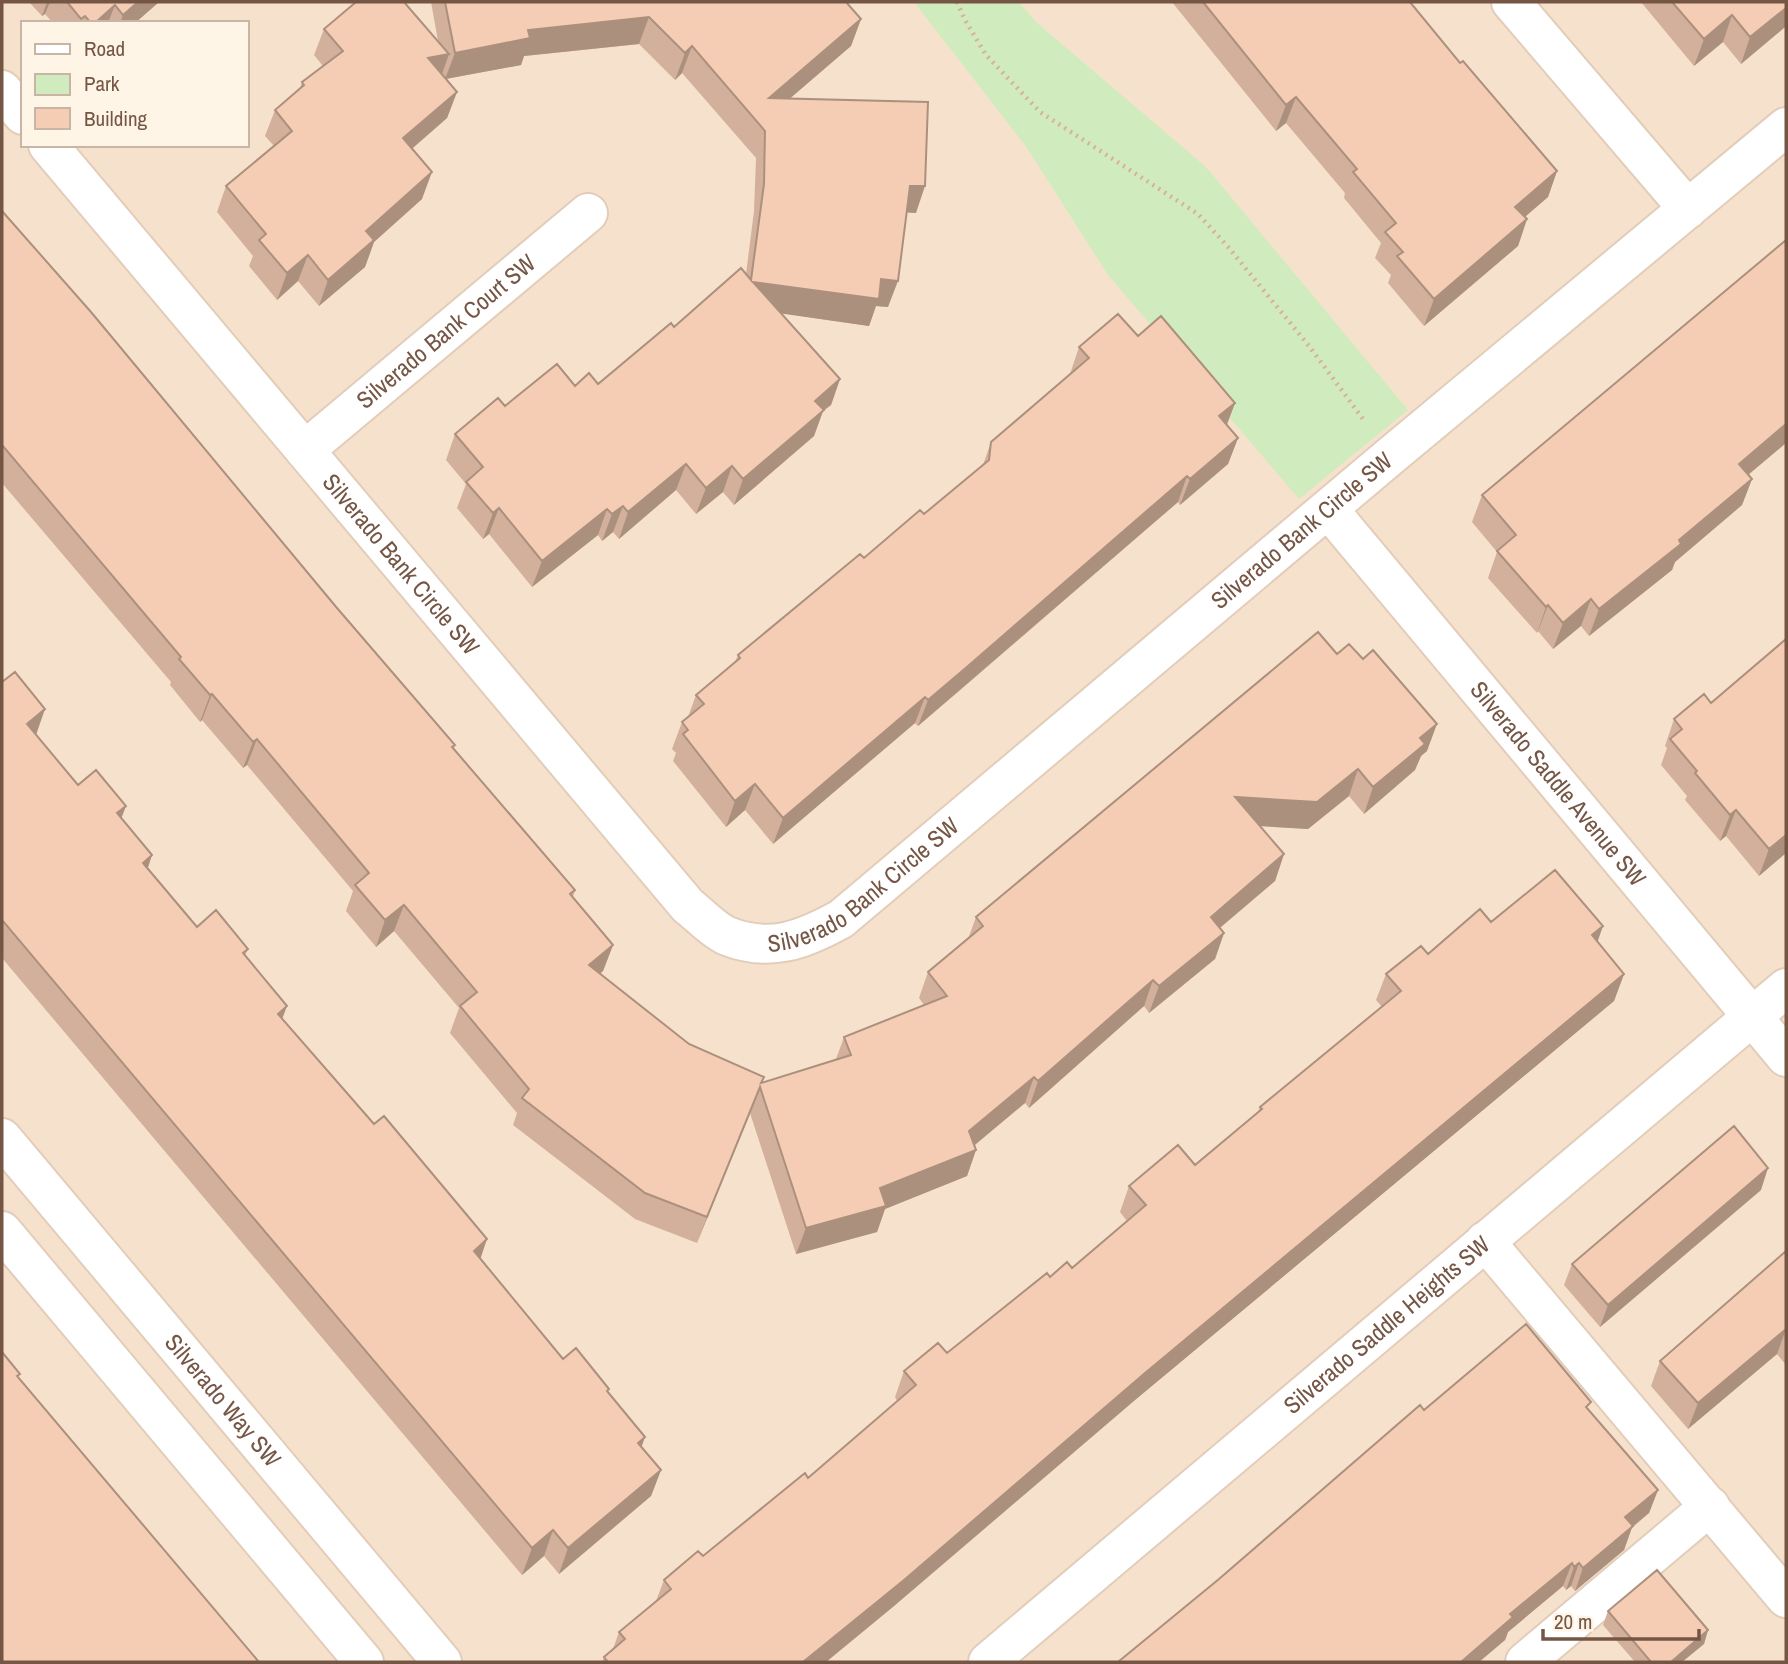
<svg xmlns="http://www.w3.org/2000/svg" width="1788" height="1664" font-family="'Archivo Narrow',sans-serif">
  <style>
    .residential { fill: #f6e2cc; fill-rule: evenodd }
    .green { fill: #d0ebbd }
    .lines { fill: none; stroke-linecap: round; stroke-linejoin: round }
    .minor-casing { stroke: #e2cdba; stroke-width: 42 }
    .path { stroke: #d9b098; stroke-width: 4.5; stroke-dasharray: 2 5; stroke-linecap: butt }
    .minor { stroke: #fff; stroke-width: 38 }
    .wall { fill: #d3b09b }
    .shaded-wall { fill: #ac907e }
    .building { fill: #f5cdb4; stroke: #ac907e; stroke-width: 2 }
    .labels { text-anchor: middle; stroke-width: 5; stroke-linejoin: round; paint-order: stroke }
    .street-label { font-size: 24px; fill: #755645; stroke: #fff5e6 }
  </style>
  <rect width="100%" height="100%" fill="#fef1de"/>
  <!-- residential -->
  <path class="residential" d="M2 2H1786V1662H2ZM23 23H247V145H23Z"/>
  <!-- green -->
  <path class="green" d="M914 2H1019L1036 22 1206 167 1408 410 1299 499 1108 275 1027 148Z"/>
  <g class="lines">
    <!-- minor casing -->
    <g class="minor-casing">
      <g id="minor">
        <path d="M1511 2 1688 209"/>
        <path d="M2 90 23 115"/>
        <path id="s1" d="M48 145 688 906C700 915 713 930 727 936 770 953 803 940 841 919L1394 453 1786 127"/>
        <path id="s2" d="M305 450 588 213"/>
        <path id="s3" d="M1329 510 1786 1057"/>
        <path id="s4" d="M2 1138 442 1662"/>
        <path d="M2 1231 364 1662"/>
        <path d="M1485 1241 1786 1598"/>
        <path id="s5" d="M988 1662 1786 988"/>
        <path d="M1525 1662 1710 1506"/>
      </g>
    </g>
    <!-- path -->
    <path class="path" d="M957 2 965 20 986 55 1040 112 1198 214 1229 248 1309 346 1363 419"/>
    <!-- minor -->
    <use href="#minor" class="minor"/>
  </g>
  <!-- wall -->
  <path class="wall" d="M29 2H159L135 23H53L45 14 42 16Z
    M431 2H846L861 19 851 46 789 99 916 213 907 212 888 307 876 306 869 326 781 313 840 379 831 405 823 411 814 436 734 505 723 492 696 514 676 490 619 539 613 532 602 541 598 535 532 587 489 534 483 539 457 508 466 484 446 460 455 434 505 406 575 386 598 384 746 274 754 211 756 158 682 73 675 80 639 44 524 56 521 65 446 79 457 92 447 118 412 149 422 199 374 242 365 267 319 306 298 281 277 300 249 266 253 256 217 212 226 186 274 146 265 136 275 110 300 88 302 82 323 66 314 55 324 29 438 41Z
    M1172 2H1410L1460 63 1557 171 1548 197 1525 217 1527 219 1518 246 1424 326 1388 283 1391 275 1375 258 1381 243 1344 198 1345 193 1286 123 1276 131Z
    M1641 2H1786L1785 27 1741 64 1723 42 1694 66Z
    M2 211 337 608 455 745 454 748 575 890 573 897 613 945 603 971 600 974 689 1044 762 1083 836 1059 844 1037 924 1005 919 998 928 972 968 939 976 917 1337 654 1427 751 1421 756 1415 770 1364 814 1349 796 1308 829 1260 826 1284 854 1275 881 1220 928 1224 933 1215 959 1149 1013 1144 1006 1029 1108 1025 1103 974 1145 976 1150 967 1176 885 1209 877 1232 796 1254 750 1113 697 1243 635 1219 513 1125 517 1113 450 1033 459 1008 394 931 376 947 346 911 353 891 247 765 243 768 202 720 200 722 170 685 171 682 2 483Z
    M1138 336 1235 403 1227 425 1238 438 1228 464 1180 505 1178 502 958 692 918 726 915 723 773 844 745 810 726 827 673 761 676 753 672 749 682 722 688 717 696 695 735 662 738 655 864 558 924 514 983 465 991 442 1070 374 1079 347Z
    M1786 443 1748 475 1752 479 1742 505 1675 562 1672 570 1589 636 1581 626 1553 649 1538 631 1537 633 1488 578 1497 552 1472 522 1482 495Z
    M2 682 36 735 78 785 126 806 121 818 152 855 148 868 197 927 248 949 245 956 287 1006 282 1019 563 1359 608 1392 641 1447 661 1470 651 1496 559 1574 544 1556 522 1575 2 958Z
    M1674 719 1786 853 1759 876 1726 836 1720 841 1685 800 1687 796 1661 765 1667 748 1665 746Z
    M1491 922 1597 942 1624 974 1614 1001 1135 1400 894 1606 826 1662H602L604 1657 613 1649 619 1632 656 1601 664 1580 703 1556 808 1478 897 1401 895 1397 904 1371 947 1353 1050 1277 1072 1268 1127 1221 1120 1212 1129 1186 1195 1165 1258 1112 1260 1107 1382 1007 1376 1000 1386 974Z
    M1761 1190 1600 1327 1564 1285 1572 1264Z
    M1786 1251V1365L1777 1354 1688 1429 1651 1386 1660 1361Z
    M1424 1410H1588L1658 1490 1649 1513 1632 1528 1624 1550 1575 1591 1571 1586 1566 1590 1563 1586 1508 1632 1505 1640 1479 1662H1118Z
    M1608 1611 1708 1630 1704 1644 1682 1662H1635L1603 1625Z"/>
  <!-- shaded-wall -->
  <path class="shaded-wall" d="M47 2H50L45 14 42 16Z
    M138 2H159L135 23H120L123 15Z
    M1786 2V23L1785 27 1741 64 1750 37Z
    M115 5 108 23H95Z
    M1732 15 1723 42 1694 66 1704 39Z
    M649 17 639 44 524 56 521 65 445 79 455 53 528 30Z
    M861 19 851 46 759 125 769 98Z
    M692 46 682 73 675 80 685 53Z
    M449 54 440 80 428 58Z
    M457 92 447 118 393 165 403 138Z
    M1296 97 1286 123 1276 131 1286 105Z
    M1557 171 1548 197 1506 233 1515 207Z
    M432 172 422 199 374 242 365 267 319 306 328 280 366 231Z
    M910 186H925L916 213 900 212Z
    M1527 219 1518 246 1424 326 1434 299Z
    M308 255 298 281 277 300 287 273Z
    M881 279 898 281 888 307 876 306 869 326 743 308 753 282Z
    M840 379 831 405 823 411 814 436 734 505 743 479 815 401Z
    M1235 403 1225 429 1219 416Z
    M1786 424V443L1730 490 1739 464Z
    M1238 438 1228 464 1180 505 1190 479Z
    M686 464 676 490 619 539 628 512Z
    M732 466 723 492 696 514 706 488Z
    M1187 476 1178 502 918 726 928 700Z
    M1752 479 1742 505 1675 562 1672 570 1589 636 1599 609Z
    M623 506 613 532 602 541 612 514Z
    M499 508 489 534 483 539 493 513Z
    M607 509 598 535 532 587 542 561Z
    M1591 599 1581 626 1553 649 1563 623Z
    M1548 605 1538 631 1537 633 1546 607Z
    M212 694 202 720 200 722 210 695Z
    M925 697 915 723 773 844 783 818Z
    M45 709 36 735 27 724Z
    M1437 724 1427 751 1421 756 1415 770 1364 814 1373 787 1420 738Z
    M257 739 247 765 243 768 253 742Z
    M1358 769 1349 796 1308 829 1226 824 1235 797Z
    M755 784 745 810 726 827 735 801Z
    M126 806 116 832 117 813Z
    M1736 810 1726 836 1720 841 1730 815Z
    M1786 835V853L1759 876 1769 849Z
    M1284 854 1275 881 1202 943 1211 917Z
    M152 855 143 881V863Z
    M404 905 394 931 376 947 385 920Z
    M1603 926 1594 952 1592 935Z
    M1224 933 1215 959 1149 1013 1159 986Z
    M613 945 603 971 579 991 589 965Z
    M1624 974 1614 1001 1135 1400 894 1606 826 1662H803L1145 1373Z
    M1153 980 1144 1006 1029 1108 1038 1081Z
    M287 1006 277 1032 278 1014Z
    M1034 1077 1025 1103 963 1155 976 1150 967 1176 885 1209 877 1232 796 1254 806 1228 969 1131Z
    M760 1087 750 1113 697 1243 707 1217Z
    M1768 1168 1761 1190 1600 1327 1608 1305Z
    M487 1239 478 1266 474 1251Z
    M1786 1329 1777 1354 1688 1429 1698 1403Z
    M645 1437 636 1463 638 1443Z
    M661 1470 651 1496 559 1574 568 1548Z
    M1658 1490 1649 1513 1632 1527 1624 1550 1575 1591 1583 1568 1625 1517Z
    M553 1530 544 1556 522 1575 532 1548Z
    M1572 1563 1563 1586 1508 1632 1505 1640 1479 1662H1461L1510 1614Z
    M1579 1563 1571 1586 1566 1590 1574 1567Z
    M1708 1630 1704 1644 1682 1662H1671Z"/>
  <!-- building -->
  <path class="building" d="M67 2H138L123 15 115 5 95 23H91L85 16 81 19Z
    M356 2H404L449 54 428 58 457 92 403 138 432 172 366 231 374 240 328 280 308 255 287 273 259 240 266 234 226 186 292 131 275 110 304 85 302 82 343 51 324 29Z
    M445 2H846L861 19 769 98 928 102 925 186H910L898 281 881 279 879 299 753 282 840 379 815 401 824 410 743 479 732 466 706 488 686 464 628 512 623 506 612 514 607 509 542 561 499 508 493 513 466 482 483 467 455 434 498 398 505 406 557 364 575 386 589 373 598 384 671 323 674 327 741 268 751 280 764 184 765 131 692 46 685 53 649 17 528 30 530 38 455 53Z
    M1203 2H1410L1460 63 1463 61 1557 171 1515 207 1527 219 1434 299 1397 256 1403 252 1385 232 1396 223 1353 172 1357 169 1296 97 1286 105Z
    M1672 2H1786V8L1750 37 1732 15 1704 39Z
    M2 211 91 312 337 608 455 745 452 747 575 890 570 894 613 945 589 965 689 1044 764 1077 761 1083 851 1055 844 1037 947 996 928 972 983 926 976 917 1318 632 1337 654 1349 644 1363 659 1373 650 1437 724 1420 738 1425 744 1373 787 1358 769 1317 802 1235 797 1284 854 1211 917 1224 933 1159 986 1153 980 1038 1081 1034 1077 969 1131 976 1150 880 1188 886 1206 806 1228 760 1087 707 1217 645 1193 522 1098 529 1089 460 1006 477 992 404 905 385 920 355 885 369 873 257 739 253 742 212 694 210 695 179 659 181 657 2 445Z
    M1786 240V424L1739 464 1752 479 1679 540 1681 544 1599 609 1591 599 1563 623 1548 605 1546 607 1497 551 1516 535 1482 495Z
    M1118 314 1138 336 1161 316 1235 403 1219 416 1238 438 1190 479 1187 476 968 666 928 700 925 697 783 818 755 784 735 801 683 734 688 730 682 722 704 704 696 695 740 658 738 655 860 554 864 558 920 510 924 514 989 460 991 442 1089 358 1079 347Z
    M1786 639V835L1769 849 1736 810 1730 815 1695 773 1697 771 1670 739 1682 729 1674 719 1704 694 1711 703Z
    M15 672 45 709 27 724 78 785 96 770 126 806 117 813 152 855 143 863 197 927 216 910 248 949 243 953 287 1006 278 1014 374 1124 384 1116 487 1239 474 1251 563 1359 576 1348 609 1389 607 1391 645 1437 638 1443 661 1470 568 1548 553 1530 532 1548 2 920V682Z
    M1555 870 1603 926 1592 935 1624 974 1145 1373 904 1580 803 1662H608L604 1657 625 1639 619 1632 671 1589 664 1580 698 1551 703 1556 805 1473 808 1478 916 1385 904 1371 938 1343 947 1353 1047 1273 1050 1277 1067 1262 1072 1268 1146 1205 1129 1186 1178 1145 1195 1165 1262 1109 1260 1107 1401 991 1386 974 1421 946 1428 954 1480 909 1491 922Z
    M1734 1126 1768 1168 1608 1305 1572 1264Z
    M1786 1251V1329L1698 1403 1660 1361Z
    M1526 1324 1591 1402 1586 1407 1658 1490 1625 1517 1633 1526 1583 1568 1579 1563 1574 1567 1572 1563 1510 1614 1513 1617 1461 1662H1118L1219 1579 1420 1405 1424 1410Z
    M2 1352 20 1374 17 1376 259 1662H2Z
    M1657 1570 1708 1630 1671 1662H1651L1608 1611Z"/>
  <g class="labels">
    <!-- street labels -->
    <g class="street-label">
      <text dy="8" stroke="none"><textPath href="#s2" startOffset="184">Silverado Bank Court SW</textPath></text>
      <text dy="8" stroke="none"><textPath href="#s1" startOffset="1766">Silverado Bank Circle SW</textPath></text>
      <text dy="8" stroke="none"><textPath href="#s1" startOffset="548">Silverado Bank Circle SW</textPath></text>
      <text dy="8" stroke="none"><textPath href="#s3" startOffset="357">Silverado Saddle Avenue SW</textPath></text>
      <text dy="8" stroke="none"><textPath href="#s1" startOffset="1199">Silverado Bank Circle SW</textPath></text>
      <text dy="8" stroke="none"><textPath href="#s5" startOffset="522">Silverado Saddle Heights SW</textPath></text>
      <text dy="8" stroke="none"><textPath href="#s4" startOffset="343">Silverado Way SW</textPath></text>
    </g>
  </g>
  <!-- border -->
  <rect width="1788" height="1664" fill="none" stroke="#755645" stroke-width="7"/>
  <!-- legend -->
  <rect x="21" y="21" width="228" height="126" fill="#fff5e6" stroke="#c8b5a6" stroke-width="2"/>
  <rect x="35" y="44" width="35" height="10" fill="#ffffff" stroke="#c8b5a6" stroke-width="2"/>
  <text x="84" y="56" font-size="21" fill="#755645">Road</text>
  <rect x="35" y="74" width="35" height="21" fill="#d0ebbd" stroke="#c8b5a6" stroke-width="2"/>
  <text x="84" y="91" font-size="21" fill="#755645">Park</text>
  <rect x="35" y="108" width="35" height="21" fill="#f5cdb4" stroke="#c8b5a6" stroke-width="2"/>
  <text x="84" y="126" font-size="21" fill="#755645">Building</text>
  <!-- scale -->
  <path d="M1543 1629v10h156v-10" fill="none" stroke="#755645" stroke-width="3.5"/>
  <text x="1554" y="1629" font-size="21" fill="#755645" stroke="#fff5e6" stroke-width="5" paint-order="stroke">20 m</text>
</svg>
